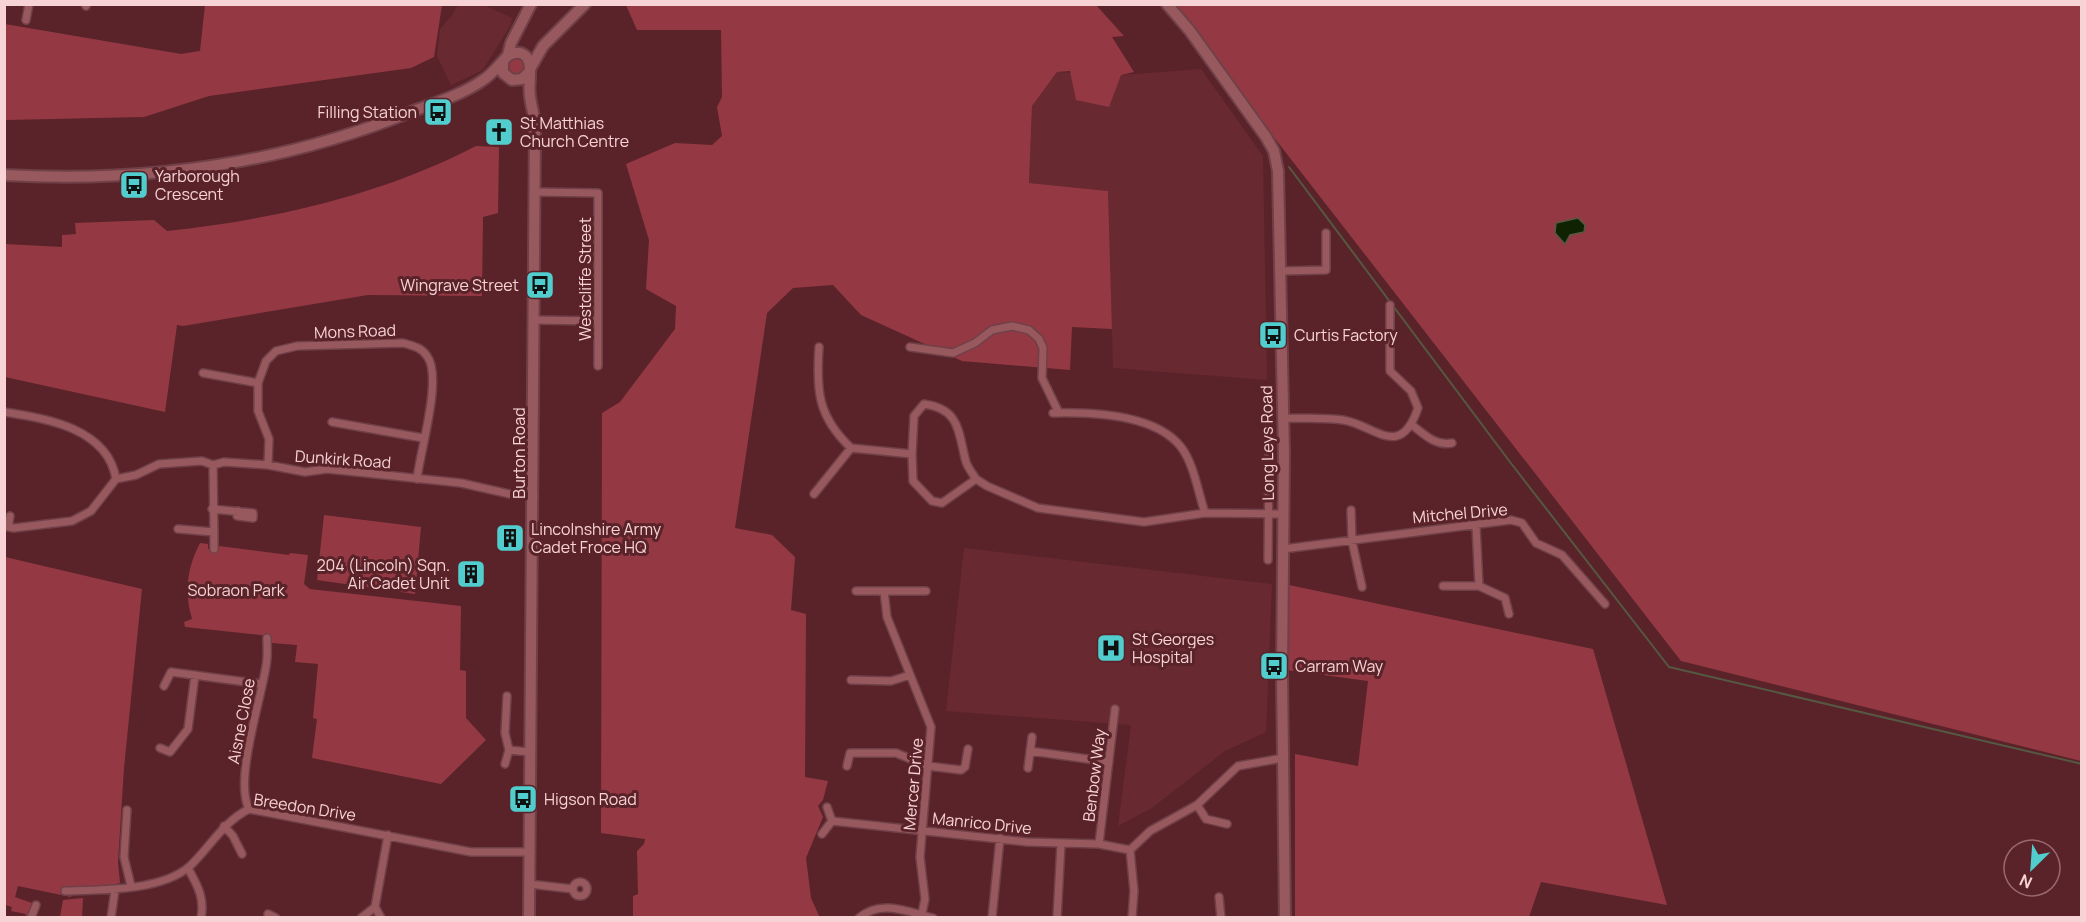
<svg xmlns="http://www.w3.org/2000/svg" width="2086" height="922" font-family="Manrope,sans-serif">
  <style>
    .built { fill: #682931 }
    .green { fill: #943944 }
    .water { fill: #0f2303; stroke: #555842; stroke-width: 1.5 }
    .lines { fill: none; stroke-linecap: round; stroke-linejoin: round }
    .stream { stroke: #555842; stroke-width: 2 }
    .street-casing { stroke: #704048; stroke-width: 10 }
    .secondary-casing { stroke: #704048; stroke-width: 14 }
    .street { stroke: #97595e; stroke-width: 7 }
    .secondary { stroke: #97595e; stroke-width: 10 }
    .labels { text-anchor: middle; stroke-width: 6; stroke-linejoin: round; paint-order: stroke }
    .poi-label { font-size: 16px; fill: #f7d3d5; stroke: #5a2329; text-anchor: start }
    .street-label { font-size: 16px; fill: #f7d3d5; stroke: #5a2329 }
    .park-label { font-size: 16px; fill: #f3d1d2; stroke: #5a2329 }
  </style>
  <rect width="100%" height="100%" fill="#5a2329"/>
  <!-- built -->
  <path class="built" d="M458 4 484 5 512 18 510 26 483 70 451 85 437 56 440 29 453 14Z
    M1201 69 1263 156 1267 380 1113 368 1108 191 1029 183 1032 106 1057 72 1121 75Z
    M964 548 1272 584 1266 732 1225 751 1152 808 1118 826 1131 725 946 711Z"/>
  <!-- green -->
  <path class="green" d="M205 5V4L442 5 434 57 411 68 209 96 144 117 5 120V24L181 54 200 51Z
    M626 5H1096L1124 36 1112 37 1134 72 1121 75 1109 107 1076 100 1070 71 1057 72 1032 106 1029 183 1108 191 1112 329 1072 327 1070 370 962 361 861 315 833 285 793 288 767 313 735 528 772 535 795 557 791 610 806 614 805 777 828 781 823 800 818 806 823 817 806 858 811 898 820 918 633 917V896L638 894 637 851 644 844 645 839 601 833 602 413 620 402 675 329 676 306 646 289 649 240 626 164 675 143 712 145 722 136 717 107 722 97 721 30H637Z
    M1171 5H2081V761L1681 661Z
    M507 67a9 9 0 1 1 18 0a9 9 0 1 1-18 0Z
    M476 146 499 147 498 213 483 217 482 296 368 295 183 326 177 325 165 412 5 377V244L62 247V235L76 234 75 223 154 220 167 231C272 220 382 195 476 146Z
    M324 515 421 527 415 594 317 580Z
    M200 543 208 544V549L218 550 219 546 289 555 290 553 308 555 304 584 310 589 461 606 460 670 466 671V718L486 740 441 784 312 758 317 719 313 718 318 664 295 662 297 645 272 643 271 638 261 635 185 627 184 622 192 619C184 592 187 568 200 543Z
    M5 557 142 589 124 768 118 862 120 883 105 887 75 889 71 897 18 886 15 897 32 903 28 917H25L26 914 11 911 12 907 5 905Z
    M1289 585 1593 649 1667 905 1541 882 1529 917H1295V754L1358 766 1368 681 1286 670Z
    M83 898 82 917H60L63 900Z"/>
  <!-- water -->
  <path class="water" d="M1578 218 1585 225 1584 232 1570 235 1565 244 1555 233 1556 223Z"/>
  <g class="lines">
    <!-- stream -->
    <path class="stream" d="M1289 167 1510 462 1669 667 2082 764"/>
    <!-- street casing -->
    <g class="street-casing">
      <path id="street" d="M85 4 86 6
        M26 20 29 4
        M535 192 598 193V366
        M1280 271 1326 270V233
        M534 320 598 321
        M819 347C816 391 818 417 851 448
        M910 347 953 353 975 343 992 330 1012 326 1029 330 1039 339 1043 348 1042 378 1059 413
        M203 373 258 383
        M4 412C47 418 108 429 116 479L91 511 72 521 14 528 4 526
        M1053 413C1090 412 1155 414 1181 447 1194 464 1198 492 1205 513
        M1282 418C1302 419 1323 417 1343 420 1375 425 1400 461 1418 408L1411 391 1390 371V305
        M332 422 423 438
        M1412 425C1425 435 1435 446 1452 443
        M912 454 914 416 924 404C961 409 958 433 966 462 968 468 973 474 976 479
        M268 465 269 439 258 411V383L266 361 276 351 297 346 403 343C413 346 421 347 427 356 443 377 420 451 417 479
        M116 479 136 475 159 464 202 461 213 465 224 462 268 465 305 472 327 469 461 483 510 494 534 496
        M814 494 851 448 912 454 913 481 932 501 942 503 976 479 987 486 1038 508 1144 522 1205 513 1283 514
        M212 509 253 513V518L237 516 238 511
        M1351 510 1352 541 1362 587
        M8 527 10 516
        M178 529 214 532 213 465
        M214 549V532
        M1283 549 1511 520 1522 523 1536 543 1562 555 1605 604
        M1268 560 1269 448
        M1443 586H1479L1476 526
        M1479 586 1505 598 1509 614
        M856 591H884L887 617 931 727 920 857 925 899 921 918
        M884 591H926
        M851 680 891 681 910 675
        M164 686 171 672 261 684
        M507 696 505 733 509 750 529 752
        M160 748 170 752 188 729 195 675
        M1030 751 1109 762
        M505 764 509 750
        M847 766 850 753H896L928 766 961 770 965 767 968 749
        M1028 768 1032 737
        M1197 805 1206 819 1227 824
        M249 809C234 780 261 700 266 666 268 657 267 647 267 638
        M127 810 124 857 131 886
        M832 821 1027 842 1099 844 1130 850
        M224 826 233 836 242 854
        M822 834 832 821 827 807
        M1099 844 1115 709
        M188 868C197 885 205 897 201 918
        M573 889a7 7 0 1 1 14 0a7 7 0 1 1-14 0Z
        M529 884 573 889
        M65 891C101 890 162 891 190 866 211 846 223 822 249 809L471 852H531
        M1219 897 1221 918
        M375 907 388 835
        M375 907 381 918
        M268 914 276 918
        M31 918 36 905
        M111 918 115 890
        M361 918 375 907
        M859 918C881 899 908 912 933 918
        M992 918 1000 838
        M1057 918 1061 844
        M1132 918 1134 891 1130 850 1150 831 1197 805 1238 766 1283 758"/>
    </g>
    <!-- secondary casing -->
    <g class="secondary-casing">
      <path id="secondary" d="M1167 4 1190 31 1266 137 1274 151 1278 171 1284 453 1282 674 1285 918
        M508 55 511 43 531 4
        M530 69 543 46 585 4
        M4 175C142 183 280 164 408 113 432 104 462 95 483 80 491 75 497 67 503 61
        M529 918 535 124C534 114 531 106 530 96 528 86 532 72 529 62 525 49 510 51 503 61V73L512 80 522 79 529 72"/>
    </g>
    <!-- street -->
    <use href="#street" class="street"/>
    <!-- secondary -->
    <use href="#secondary" class="secondary"/>
  </g>
  <!-- icons -->
  <defs>
    <g id="bus-square" transform="scale(1.5)"><rect x="-9" y="-9" width="18" height="18" rx="4" fill="#52cdcd" stroke="#5a2329"/><path d="M-5-6H5V4H4V6H2V4H-2V6H-4V4H-5ZM-3.5-4V0h7V-4ZM-3.5 1.2v1.5H-2V1.2ZM2 1.2v1.5H3.5V1.2Z" fill="#111"/></g>
    <g id="church-square" transform="scale(1.5)"><rect x="-9" y="-9" width="18" height="18" rx="4" fill="#52cdcd" stroke="#5a2329"/><path d="M-1.2-6h2.4v3.5h3.3v2.4h-3.3V6h-2.4V-.1h-3.3v-2.4h3.3Z" fill="#111"/></g>
    <g id="building-square" transform="scale(1.5)"><rect x="-9" y="-9" width="18" height="18" rx="4" fill="#52cdcd" stroke="#5a2329"/><path d="M-4-6H4V6H1V3H-1V6H-4ZM-2.5-4.3h1.7v1.8h-1.7ZM.8-4.3h1.7v1.8H.8ZM-2.5-1h1.7V.8h-1.7ZM.8-1h1.7V.8H.8Z" fill="#111"/></g>
    <g id="hospital-square" transform="scale(1.5)"><rect x="-9" y="-9" width="18" height="18" rx="4" fill="#52cdcd" stroke="#5a2329"/><path d="M-5-5h3v3.5h4V-5h3V5h-3V1.5h-4V5h-3Z" fill="#111"/></g>
  </defs>
  <g fill-rule="evenodd">
    <use href="#bus-square" x="438" y="112"/>
    <use href="#church-square" x="499" y="132"/>
    <use href="#bus-square" x="134" y="185"/>
    <use href="#bus-square" x="540" y="285"/>
    <use href="#bus-square" x="1273" y="335"/>
    <use href="#building-square" x="510" y="538"/>
    <use href="#building-square" x="471" y="574"/>
    <use href="#hospital-square" x="1111" y="648"/>
    <use href="#bus-square" x="1274" y="666"/>
    <use href="#bus-square" x="523" y="799"/>
  </g>
  <g class="labels">
    <!-- poi labels -->
    <g class="poi-label">
      <text x="417" y="118" text-anchor="end">Filling Station</text>
      <text x="520" y="129">St Matthias<tspan x="520" dy="18">Church Centre</tspan></text>
      <text x="155" y="182">Yarborough<tspan x="155" dy="18">Crescent</tspan></text>
      <text x="519" y="291" text-anchor="end">Wingrave Street</text>
      <text x="1294" y="341">Curtis Factory</text>
      <text x="531" y="535">Lincolnshire Army<tspan x="531" dy="18">Cadet Froce HQ</tspan></text>
      <text x="450" y="571" text-anchor="end">204 (Lincoln) Sqn.<tspan x="450" dy="18">Air Cadet Unit</tspan></text>
      <text x="1132" y="645">St Georges<tspan x="1132" dy="18">Hospital</tspan></text>
      <text x="1295" y="672">Carram Way</text>
      <text x="544" y="805">Higson Road</text>
    </g>
    <!-- street labels -->
    <g class="street-label">
      <text transform="translate(585 279) rotate(-90)" y="6">Westcliffe Street</text>
      <text transform="translate(355 331) rotate(-2)" y="6">Mons Road</text>
      <text transform="translate(1267 443) rotate(-91)" y="6">Long Leys Road</text>
      <text transform="translate(519 453) rotate(-90)" y="6">Burton Road</text>
      <text transform="translate(343 459) rotate(4)" y="6">Dunkirk Road</text>
      <text transform="translate(1460 513) rotate(-5)" y="6">Mitchel Drive</text>
      <text transform="translate(241 721) rotate(-79)" y="6">Aisne Close</text>
      <text transform="translate(1094 775) rotate(-83)" y="6">Benbow Way</text>
      <text transform="translate(913 784) rotate(-85)" y="6">Mercer Drive</text>
      <text transform="translate(305 807) rotate(9)" y="6">Breedon Drive</text>
      <text transform="translate(982 823) rotate(6)" y="6">Manrico Drive</text>
    </g>
    <!-- park labels -->
    <g class="park-label">
      <text x="236" y="596">Sobraon Park</text>
    </g>
  </g>
  <!-- border -->
  <rect width="2086" height="922" fill="none" stroke="#f7d3d5" stroke-width="12"/>
  <!-- north arrow -->
  <g transform="translate(2032 868) rotate(205)"><circle r="28" fill="#5a2329" stroke="#99696e" stroke-width="1.5"/>
  <path d="M0-4.5L10 22L0 15L-10 22Z" fill="#52cdcd"/>
  <text y="-9" font-size="16" font-weight="bold" text-anchor="middle" fill="#f7d3d5">N</text>
  </g>
</svg>
